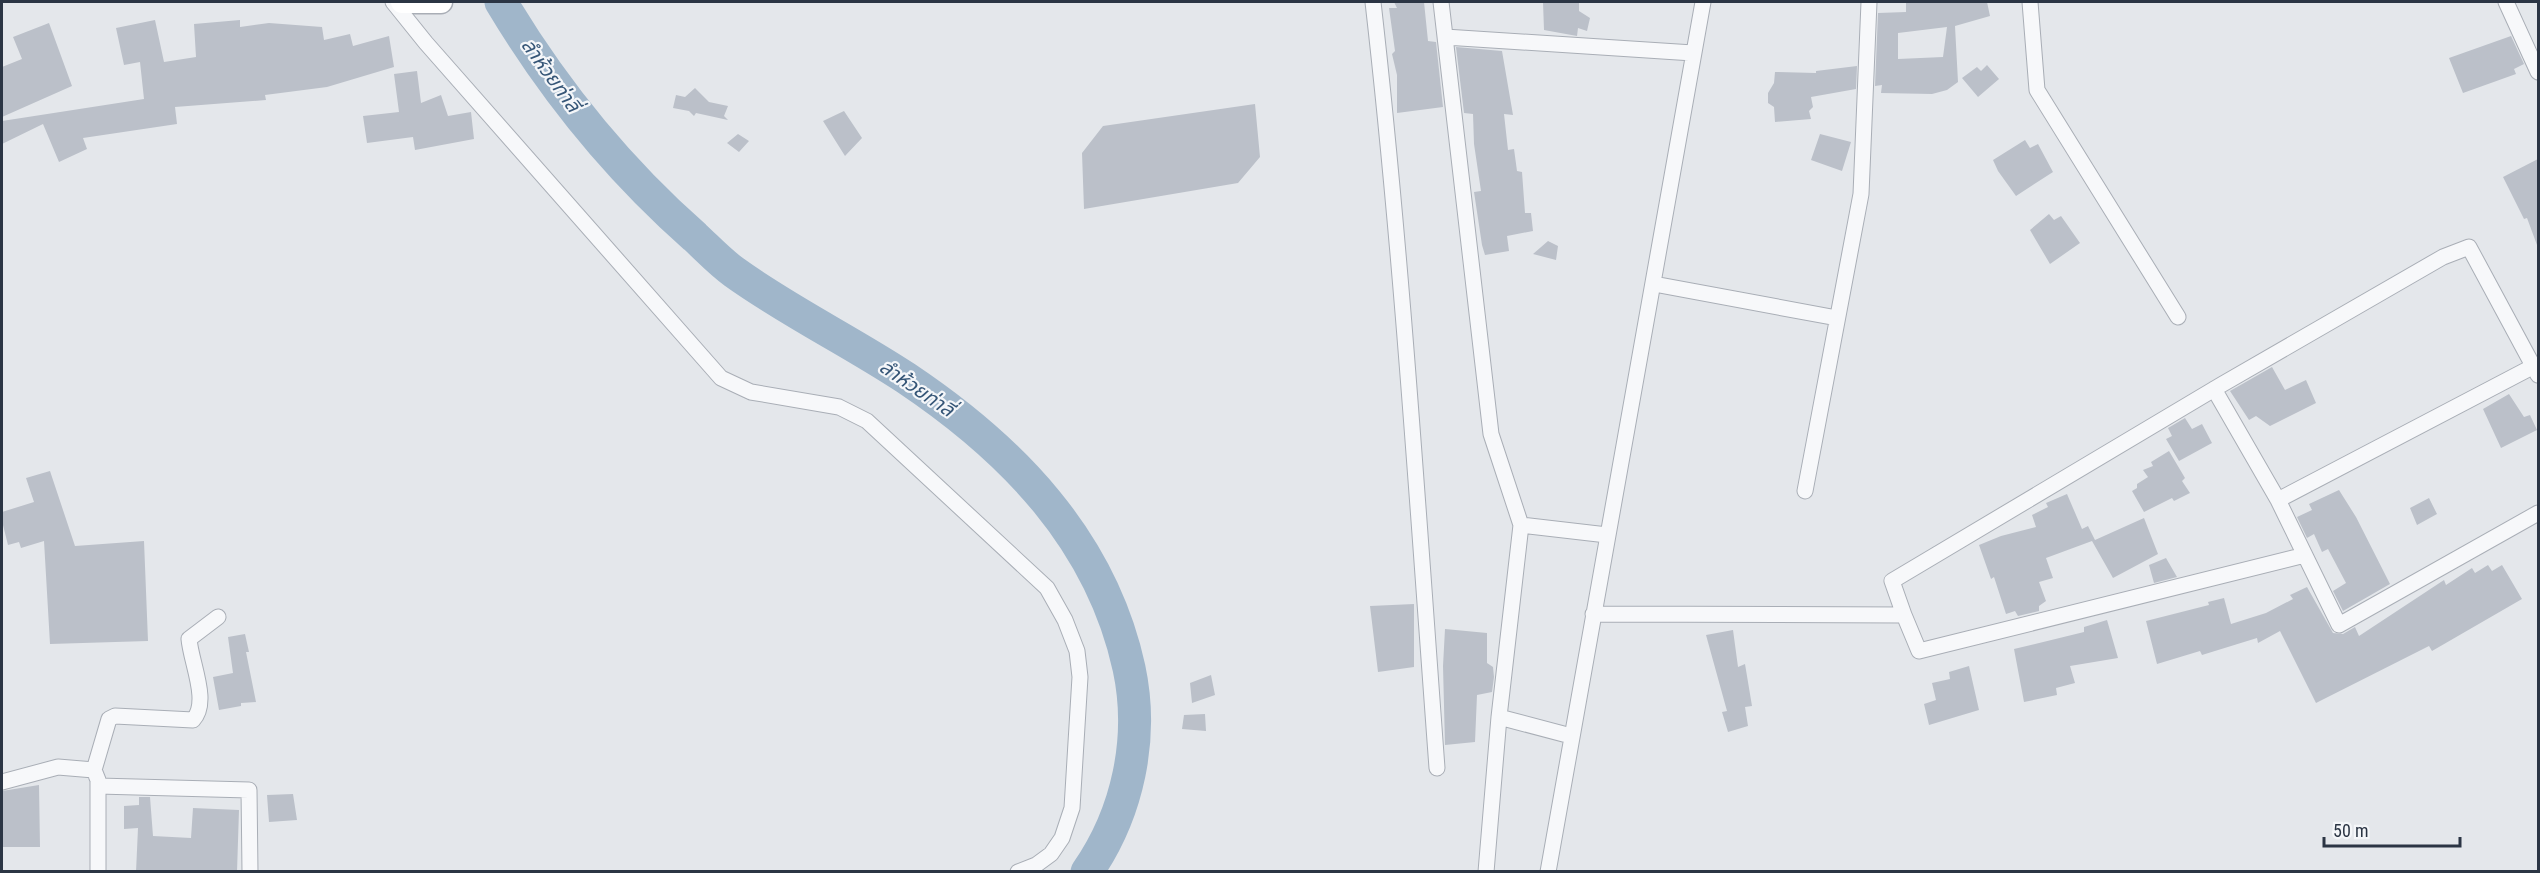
<svg xmlns="http://www.w3.org/2000/svg" width="2540" height="873" font-family="'Roboto Condensed','Noto Sans Thai',sans-serif">
  <style>
    .lines { fill: none; stroke-linecap: round; stroke-linejoin: round }
    .river { stroke: #a0b6ca; stroke-width: 33 }
    .building { fill: #bbc0c9; fill-rule: evenodd }
    .minor-casing { stroke: #a9aeb6; stroke-width: 17 }
    .secondary-casing { stroke: #a9aeb6; stroke-width: 25 }
    .minor { stroke: #f7f8fa; stroke-width: 15 }
    .secondary { stroke: #fff; stroke-width: 22 }
    .labels { text-anchor: middle; stroke-width: 4.5; stroke-linejoin: round; paint-order: stroke }
    .water-label { font-size: 20px; font-style: italic; fill: #365677; stroke: #f4f6f9 }
  </style>
  <rect width="100%" height="100%" fill="#e4e7eb"/>
  <g class="lines">
    <!-- river -->
    <path class="river" d="M501 2C553 89 619 170 695 237 708 249 720 262 734 272 788 311 850 341 906 378 1012 449 1101 540 1129 668 1144 738 1128 813 1087 872"/>
  </g>
  <!-- building -->
  <path class="building" d="M1394 2H1424L1428 41 1436 42 1443 107 1397 113V75L1392 54 1395 51 1389 8H1397Z
    M1543 2H1579V11L1590 18 1587 31 1578 28 1577 36 1544 30Z
    M1906 2H1987L1990 16 1955 26 1958 82 1947 90 1932 94 1881 93 1882 85 1875 86 1878 13 1906 12ZM1947 27 1943 57 1898 59V33Z
    M155 20 164 62 196 57 194 24 240 20V27L269 23 322 27 324 40 350 34 353 46 389 36 394 67 327 87 265 95 266 100 175 107 177 124 83 138 87 149 59 162 43 124 2 144V121L144 99 140 62 124 65 116 28Z
    M49 23 72 86 2 117V67L22 59 13 37Z
    M2511 36 2524 64 2514 69 2516 74 2463 93 2449 58Z
    M1456 47 1502 51 1513 115 1504 114 1508 150 1514 149 1517 171 1522 172 1525 213H1531L1533 231 1507 236 1509 251 1485 255 1482 245 1474 192 1481 191 1474 144 1473 114 1464 113Z
    M1987 65 1999 79 1978 97 1962 78 1977 67 1981 71Z
    M1857 66 1856 89 1811 97 1813 107 1809 111 1811 119 1775 122 1774 107 1768 103V93L1774 83 1775 72 1816 73V71Z
    M417 71 421 103 441 95 448 116 471 112 474 139 415 150 413 137 367 143 363 116 399 112 394 74Z
    M695 88 709 102 728 106 724 116 728 120 696 113 694 116 689 111 673 108 676 95 685 97Z
    M1255 104 1260 157 1238 183 1084 209 1082 153 1103 126Z
    M844 111 862 138 845 156 823 121Z
    M738 134 749 141 739 152 727 143Z
    M1820 134 1851 142 1842 171 1811 160Z
    M2025 140 2030 148 2038 144 2053 172 2016 196 1998 171 1993 160Z
    M2538 159V245H2537L2527 218 2524 219 2503 177Z
    M2049 214 2054 220 2061 216 2080 243 2050 264 2030 230Z
    M1548 241 1558 246 1556 260 1533 254Z
    M2272 367 2285 390 2306 380 2316 403 2270 426 2256 416 2249 420 2230 391Z
    M2509 394 2524 417 2530 415 2537 430 2501 448 2483 409Z
    M2185 418 2192 429 2202 424 2212 443 2179 461 2166 439 2172 436 2168 428Z
    M2169 451 2185 478 2182 481 2190 493 2174 501 2172 498 2144 512 2132 491 2137 488V484L2148 477 2143 470 2153 466 2151 462Z
    M50 471 75 546 144 541 148 641 50 644 44 541 21 548 19 542 8 545 2 521V512L34 502 26 478Z
    M2339 490 2356 517 2390 584 2343 611 2333 591 2346 583 2328 549 2322 552 2314 534 2307 538 2297 517 2312 510 2309 504Z
    M2067 494 2082 529 2088 526 2095 540 2144 518 2158 554 2113 578 2092 541 2046 558 2053 578 2039 582 2046 601 2039 606V611L2018 616 2015 611 2006 614 1994 577 1991 579 1979 545 2001 536 2036 527 2032 515 2048 507 2046 503Z
    M2429 498 2437 514 2417 525 2410 508Z
    M2166 558 2177 577 2154 583 2149 565Z
    M2488 565 2492 571 2502 565 2522 599 2432 651 2429 646 2316 703 2280 631 2258 643 2257 638 2202 655 2200 651 2157 664 2146 621 2209 605 2208 602 2224 598 2231 624 2266 613 2293 599 2290 595 2307 587 2333 633 2343 634 2355 627 2359 636 2444 580 2446 585 2472 568 2475 573Z
    M1414 604V667L1378 672 1370 606Z
    M2107 620 2118 658 2070 666 2075 683 2056 688 2057 695 2024 702 2014 649 2084 632V627Z
    M1445 629 1487 633V663L1493 667 1494 677 1492 692 1477 695 1475 742 1445 745 1443 666Z
    M1733 630 1738 667 1745 664 1752 706 1745 707 1748 726 1728 732 1722 712 1727 711 1706 635Z
    M245 634 249 652H246L256 702 241 703V706L219 710 213 677 233 673 228 637Z
    M1969 666 1979 710 1929 725 1924 704 1936 700 1932 683 1950 679 1949 672Z
    M1211 675 1215 695 1192 703 1190 683Z
    M1205 714 1206 731 1182 729 1184 715Z
    M39 785 40 847H2V791Z
    M293 794 297 820 269 822 267 795Z
    M139 797H150L153 836 191 838 193 808 239 810 237 872H136L138 828 124 829V806L139 805Z"/>
  <g class="lines">
    <!-- minor casing -->
    <g class="minor-casing">
      <path id="minor" d="M393 2 426 43 721 378 751 392 839 407 867 421 1047 588 1065 620 1077 651 1080 677 1072 808 1062 838 1051 854 1036 865 1018 872
        M1373 2C1402 256 1418 512 1437 768
        M1441 2 1491 434 1521 525 1499 717
        M2030 2 2037 90 2178 317
        M2506 2 2538 72
        M1445 37 1693 53
        M1654 284 1837 318
        M2214 389 2278 500 2339 625 2538 513
        M1805 491 1861 194 1869 2
        M2278 500 2534 366
        M1521 525 1607 535
        M1593 614 1904 615 1919 651 2305 555
        M1904 615 1892 581 2221 385 2443 257 2469 247 2538 375
        M94 770 109 719 115 716 193 720C210 702 191 663 189 639L218 617
        M2 782 58 767 94 770 98 780V872
        M98 786 249 790 250 872
        M1486 872 1499 717 1571 736
        M1548 872 1703 2"/>
    </g>
    <!-- secondary casing -->
    <g class="secondary-casing">
      <path id="secondary" d="M402 2H441"/>
    </g>
    <!-- minor -->
    <use href="#minor" class="minor"/>
    <!-- secondary -->
    <use href="#secondary" class="secondary"/>
  </g>
  <g class="labels">
    <!-- water labels -->
    <g class="water-label">
      <text transform="translate(551 75) rotate(54)" y="7">ลำห้วยท่าลี่</text>
      <text transform="translate(917 388) rotate(34)" y="7">ลำห้วยท่าลี่</text>
    </g>
  </g>
  <!-- border -->
  <rect width="2540" height="873" fill="none" stroke="#2b3544" stroke-width="6"/>
  <!-- scale -->
  <path d="M2324 837v9h136v-9" fill="none" stroke="#2b3544" stroke-width="3"/>
  <text x="2333" y="837" font-size="18" fill="#2b3544" stroke="#f4f6f9" stroke-width="4.5" paint-order="stroke">50 m</text>
</svg>
